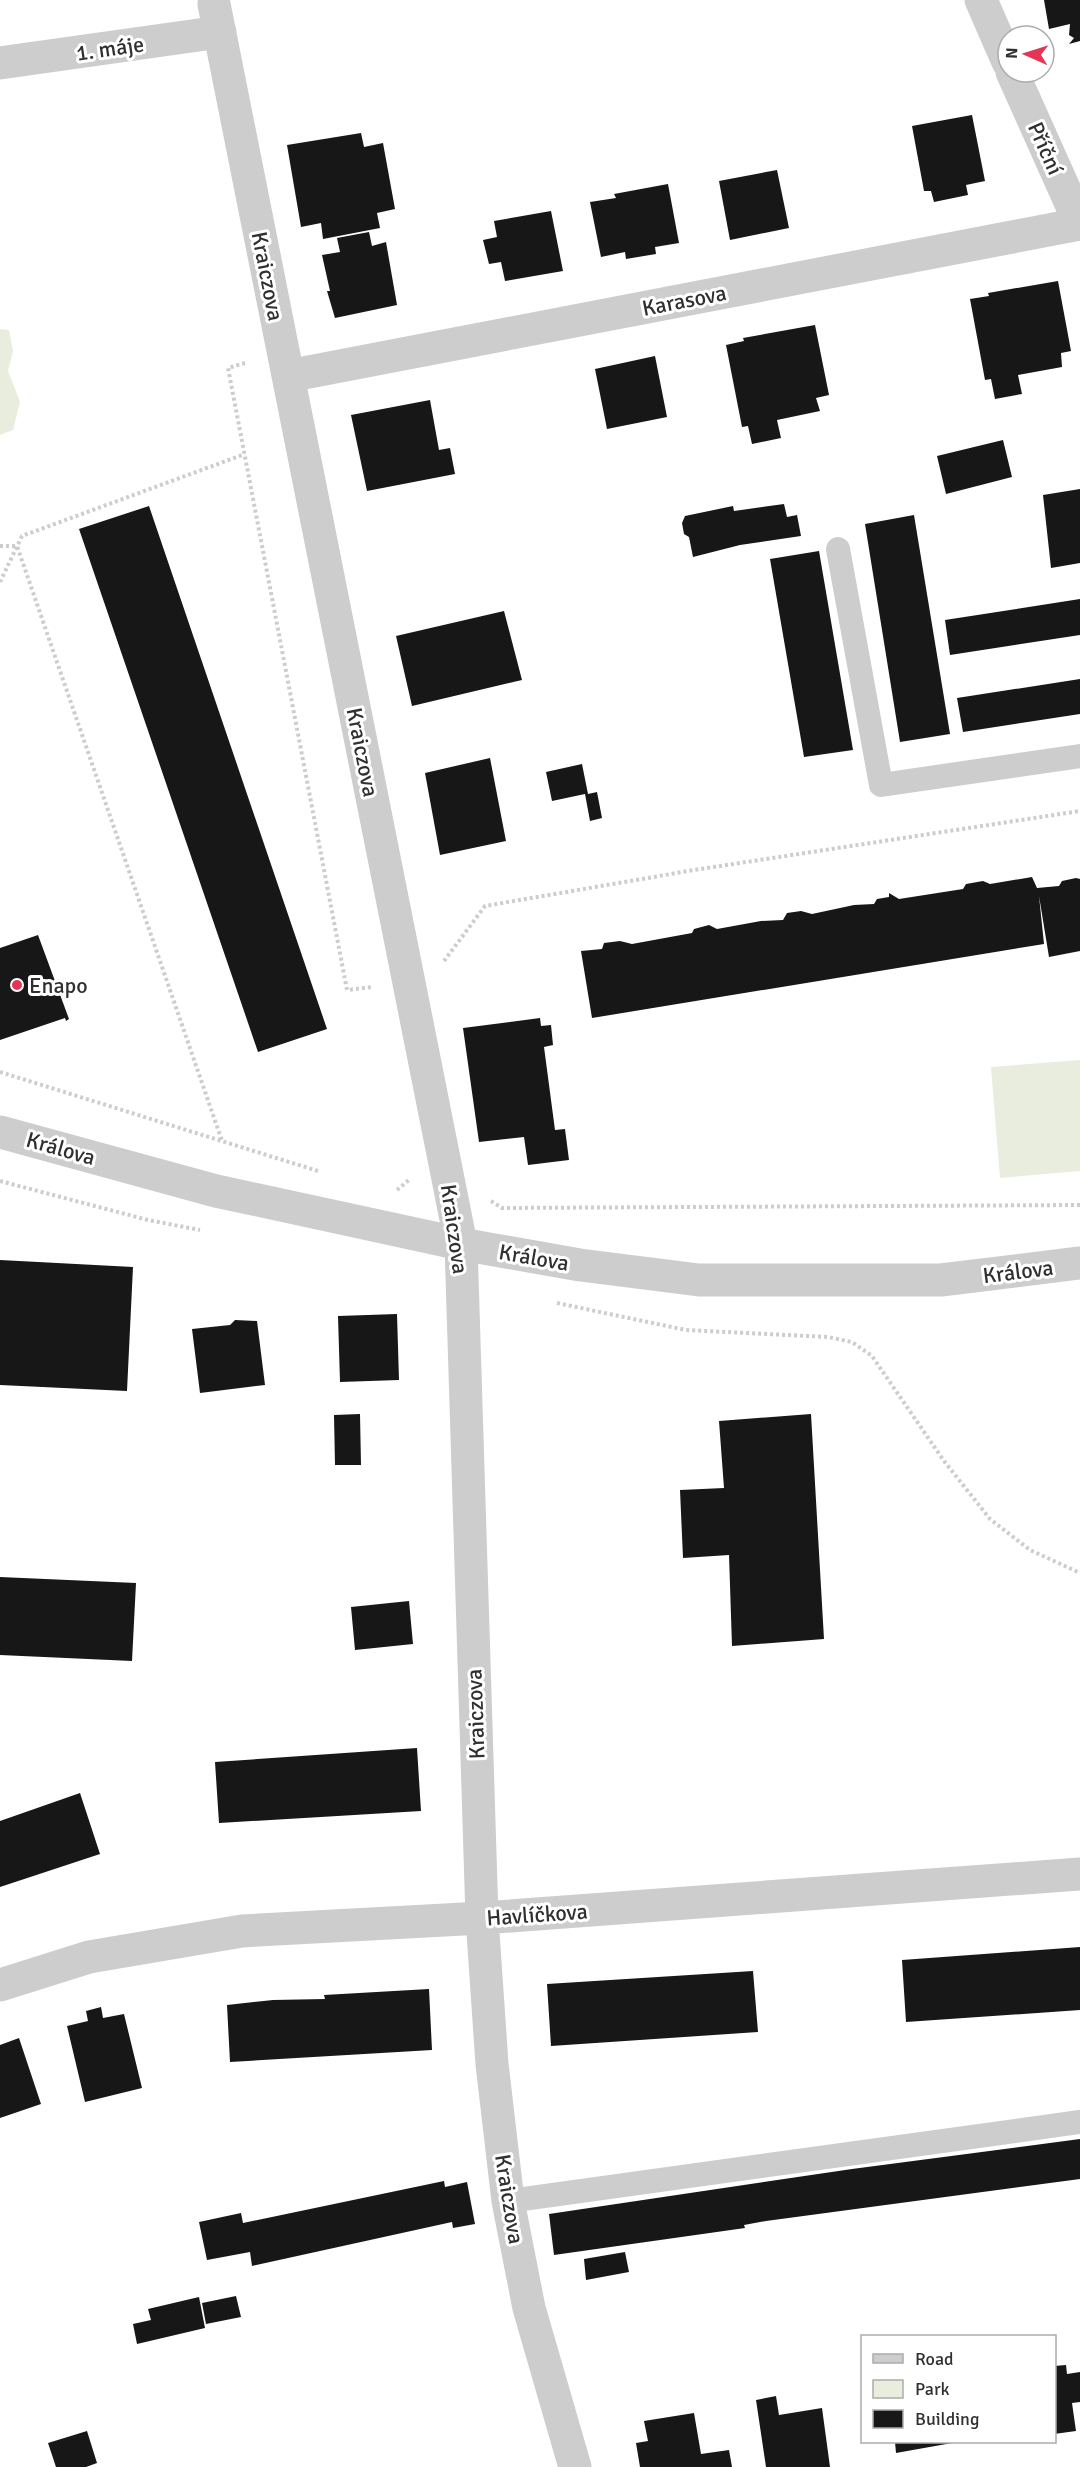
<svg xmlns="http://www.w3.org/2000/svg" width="1080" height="2467" font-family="Signika,sans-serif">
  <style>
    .green { fill: #e8edde }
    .building { fill: #171717 }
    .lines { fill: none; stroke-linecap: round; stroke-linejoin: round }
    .path { stroke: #cdcdcd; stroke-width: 4; stroke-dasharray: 3 3; stroke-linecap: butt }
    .lane { stroke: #cdcdcd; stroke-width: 24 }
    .street { stroke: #cdcdcd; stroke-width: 33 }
    .poi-dot { fill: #e43557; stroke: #fff; stroke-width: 2 }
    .labels { text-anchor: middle; stroke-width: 6; stroke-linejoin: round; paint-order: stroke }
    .street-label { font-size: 22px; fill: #303030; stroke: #fff }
    .poi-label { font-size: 22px; fill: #303030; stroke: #fff; text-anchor: start }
  </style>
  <rect width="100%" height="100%" fill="#fff"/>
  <!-- green -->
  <path class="green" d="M0 329 9 330 13 351 8 371 20 402 13 430 0 435Z
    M1080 1060V1171L1000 1178 991 1067Z"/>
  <!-- building -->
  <path class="building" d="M1044 0H1080V41L1069 44 1074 38 1069 35 1070 24 1049 29Z
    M972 115 985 181 966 185 968 195 934 202 931 191H924L912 126Z
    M361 133 364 147 383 143 395 209 377 213 380 228 323 239 321 223 301 227 287 145Z
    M777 170 789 228 730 240 719 181Z
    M668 184 679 243 655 247 656 254 626 259 625 252 601 257 590 202 616 198 614 194Z
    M551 211 563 271 505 281 501 262 489 264 483 240 497 237 494 221Z
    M369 232 372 246 386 242 397 305 335 318 327 291H330L322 255 340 252 337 238Z
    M1058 281 1071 351 1061 353 1062 367 1018 375 1022 394 995 399 991 379 985 380 970 299 989 296 988 293Z
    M815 325 829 395 816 398 820 411 777 420 781 438 752 444 748 426 742 427 726 345 744 341 743 338Z
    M655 356 667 417 607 429 595 369Z
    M430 400 439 450 450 448 455 474 367 491 351 415Z
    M1003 440 1012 477 946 494 937 456Z
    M1080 489V563L1051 568 1043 495Z
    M784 504 787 517 797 515 801 536 740 545 693 557 689 537 684 534 682 523 685 516 733 506 734 511Z
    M149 506 327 1029 258 1052 79 529Z
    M914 515 950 734 900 742 865 524Z
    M819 551 853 750 804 757 770 559Z
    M1080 599V635L950 655 945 620Z
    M504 611 522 680 412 706 396 636Z
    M1080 679V714L963 732 957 698Z
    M490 758 506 841 440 855 425 773Z
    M582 764 588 794 597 792 602 818 590 821 585 794 552 801 546 772Z
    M1032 877 1037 888 1059 886 1062 881 1076 878 1080 879V951L1049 957 1039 896 1044 944 592 1018 581 951 602 949 604 943 620 941 632 944 692 933 694 929 709 925 717 929 761 921 783 920 787 913 801 911 812 914 854 905 874 904 877 899 889 897V893L899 899 963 889 966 884 983 881 990 884Z
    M38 935 69 1019 66 1021 65 1018 0 1040V948Z
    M540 1018 541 1026 551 1025 553 1045 544 1047 555 1130 565 1129 569 1160 528 1165 524 1137 479 1142 463 1028Z
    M0 1260 133 1267 127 1391 0 1385Z
    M397 1314 399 1380 340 1382 338 1316Z
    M235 1320 257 1321 265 1385 200 1393 192 1329 230 1325Z
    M360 1414 361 1465H335L334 1415Z
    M811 1414 824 1639 732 1646 729 1555 683 1558 680 1490 724 1488 719 1421Z
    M0 1577 136 1583 132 1661 0 1655Z
    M409 1601 413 1644 355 1650 351 1607Z
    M417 1748 421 1811 219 1823 215 1762Z
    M80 1793 100 1854 0 1887V1821Z
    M1080 1947V2010L906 2022 902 1960Z
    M753 1971 758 2032 551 2046 547 1984Z
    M429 1989 432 2050 230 2062 227 2005 273 2000 325 1999 324 1995Z
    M101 2007 103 2018 124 2014 142 2088 85 2102 67 2026 88 2021 86 2011Z
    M19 2038 41 2104 0 2118V2045Z
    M1080 2139V2179L766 2221 744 2225 745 2228 554 2255 549 2214 852 2169Z
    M444 2181 445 2187 467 2182 475 2224 453 2228 452 2222 252 2266 250 2252 207 2260 199 2222 241 2213 243 2223Z
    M625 2252 629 2272 586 2280 584 2259Z
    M236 2296 241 2317 206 2324 202 2303Z
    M199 2297 205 2328 137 2344 133 2324 151 2320 148 2309Z
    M1066 2365 1067 2374 1080 2372V2402L1072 2403 1076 2431 1054 2434V2366Z
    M776 2396 779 2415 822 2408 830 2467H766L756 2400Z
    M694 2413 701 2454 729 2450 732 2467H640L636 2443 648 2441 644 2421Z
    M87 2431 97 2463 86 2467H56L48 2443Z
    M895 2442H952V2443L896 2453Z"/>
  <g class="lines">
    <!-- path -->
    <path class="path" d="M245 363 228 368 347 990 372 987
      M0 546H17L222 1141
      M0 582 22 536 245 454
      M444 961 485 906 694 870 1080 811
      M0 1072 318 1171
      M0 1181 148 1220 200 1230
      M397 1190 409 1180
      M491 1201 502 1208 1080 1205
      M557 1303 686 1330 828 1337 852 1342 872 1356 944 1461 990 1519 1030 1550 1080 1573"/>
    <!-- lane -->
    <path class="lane" d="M838 549 881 785 1080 756
      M508 2201 1080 2122"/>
    <!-- street -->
    <path class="street" d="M981 0 1008 62
      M214 4 461 1244 482 1918 492 2064 508 2201 529 2308 575 2467
      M0 63 220 32
      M288 376 1080 224 1012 72
      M0 1132 216 1191 461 1244 580 1265 699 1280H941L1080 1263
      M0 1985 89 1957 242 1931 482 1918 1080 1874"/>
  </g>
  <!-- markers -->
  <circle class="poi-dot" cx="17" cy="985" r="6"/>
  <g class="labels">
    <!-- street labels -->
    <g class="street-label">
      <text transform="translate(110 48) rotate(-8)" y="8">1. máje</text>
      <text transform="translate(1046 148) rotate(66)" y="8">Příční</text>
      <text transform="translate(268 276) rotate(79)" y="8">Kraiczova</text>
      <text transform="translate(684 300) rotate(-11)" y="8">Karasova</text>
      <text transform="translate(363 752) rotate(79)" y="8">Kraiczova</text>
      <text transform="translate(61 1148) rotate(16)" y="8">Králova</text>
      <text transform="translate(455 1229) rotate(82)" y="8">Kraiczova</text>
      <text transform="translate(534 1257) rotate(10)" y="8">Králova</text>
      <text transform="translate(1018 1271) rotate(-7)" y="8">Králova</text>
      <text transform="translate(475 1714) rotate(-92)" y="8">Kraiczova</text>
      <text transform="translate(537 1914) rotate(-4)" y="8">Havlíčkova</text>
      <text transform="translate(510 2199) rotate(81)" y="8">Kraiczova</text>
    </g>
    <!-- poi labels -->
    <g class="poi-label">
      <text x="29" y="993">Enapo</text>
    </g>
  </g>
  <!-- legend -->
  <rect x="861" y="2335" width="195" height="108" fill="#ffffff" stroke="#acacac" stroke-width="1.5"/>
  <rect x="873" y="2354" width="30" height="9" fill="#cdcdcd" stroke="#acacac" stroke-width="1.5"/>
  <text x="915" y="2365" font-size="18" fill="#303030">Road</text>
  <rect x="873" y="2380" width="30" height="18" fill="#e8edde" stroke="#acacac" stroke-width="1.5"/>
  <text x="915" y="2395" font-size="18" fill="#303030">Park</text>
  <rect x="873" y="2410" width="30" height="18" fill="#171717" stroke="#acacac" stroke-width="1.5"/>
  <text x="915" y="2425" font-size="18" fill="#303030">Building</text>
  <!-- north arrow -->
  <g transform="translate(1026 54) rotate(273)"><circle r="28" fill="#ffffff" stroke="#acacac" stroke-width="1.5"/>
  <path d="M0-4.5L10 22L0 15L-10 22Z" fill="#e43557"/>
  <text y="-9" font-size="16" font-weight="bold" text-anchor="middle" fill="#303030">N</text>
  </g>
</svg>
